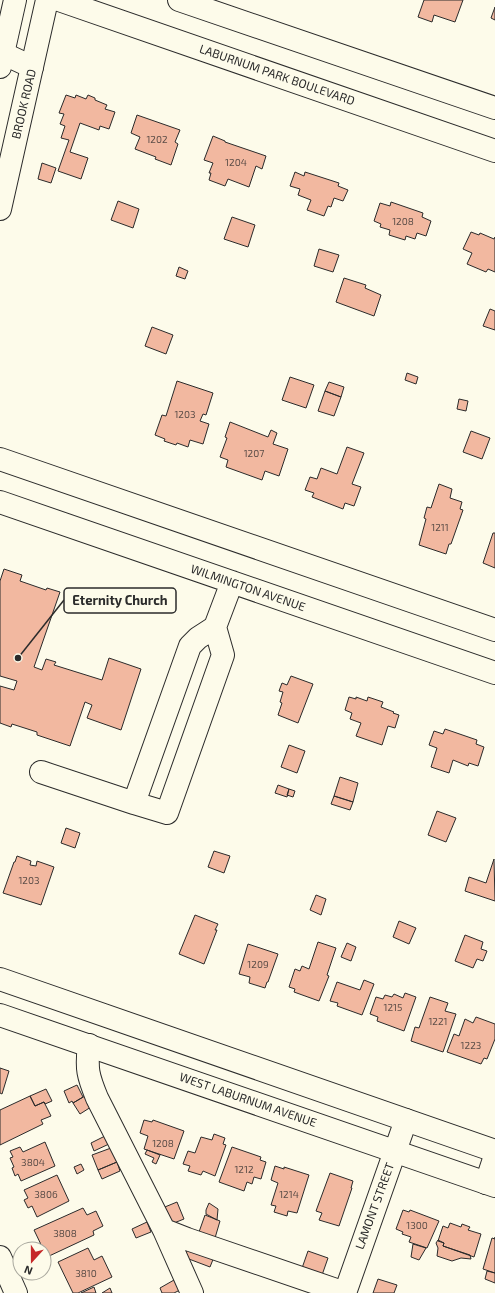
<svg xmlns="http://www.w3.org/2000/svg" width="495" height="1293" font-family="'Exo 2',sans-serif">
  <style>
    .building { fill: #f2b8a0; stroke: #2b2b2b }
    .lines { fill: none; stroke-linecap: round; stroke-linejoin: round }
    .minor-casing { stroke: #2b2b2b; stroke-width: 24 }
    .major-casing { stroke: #2b2b2b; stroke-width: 24 }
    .minor { stroke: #fdfbea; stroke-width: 22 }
    .major { stroke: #fdfbea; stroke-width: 22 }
    .labels { text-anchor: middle; stroke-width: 3; stroke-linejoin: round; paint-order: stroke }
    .number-label { font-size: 10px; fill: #5d4e48 }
    .street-label { font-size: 12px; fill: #2b2b2b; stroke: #fdfbea }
    .leader { fill: none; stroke: #2b2b2b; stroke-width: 1.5 }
    .callout-dot { fill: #2b2b2b; stroke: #fdfbea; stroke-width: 1.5 }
    .callout { fill: #fdfbea; stroke: #2b2b2b; stroke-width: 1.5 }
    .callout-label { font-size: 13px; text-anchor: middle; font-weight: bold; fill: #2b2b2b }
  </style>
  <rect width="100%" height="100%" fill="#fdfbea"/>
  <!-- building -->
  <path class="building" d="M424 0H463L455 22 434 15 432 22 418 17Z
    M495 7V20L491 18Z
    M66 95 75 98 76 95 86 99 88 95 95 98V100L107 105 105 109 115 112 109 129 100 126 99 130 80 123 70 152 88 158 81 179 58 171 69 140 61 138 65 126 60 124 64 114 59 113Z
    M137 115 180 130 175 142 178 144 171 165 155 159 156 157 135 149 140 137 131 133Z
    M213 136 225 141V142L266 156 262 169 256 166 249 187 228 179 225 186 209 180 211 173H209L213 163 204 160Z
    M42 163 56 168 51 183 38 179Z
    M295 172 304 176 305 172 339 183 338 186 348 190 343 201 334 198 331 207 328 206 324 216 307 210 311 200 298 195 300 189 290 186Z
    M118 201 139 209 133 228 111 220Z
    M391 202 423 213 422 217 431 221 426 236 417 233 415 239 406 236 405 240 389 235 390 230 380 227 381 224 374 221 380 203 390 206Z
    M232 217 255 225 248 247 224 239Z
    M471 232 479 235 480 233 494 239 495 237V272L488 269 486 272 467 264 472 253 463 249Z
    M319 249 339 255 333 272 314 266Z
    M179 267 188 271 185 279 176 276Z
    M344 278 366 285 365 288 381 295 374 316 336 302Z
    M490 309 495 311V330L483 326Z
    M152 327 173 335 166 354 145 346Z
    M407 373 418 377 416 384 405 380Z
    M290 377 314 385 306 408 282 400Z
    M177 381 213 393 206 415 203 414 200 421 209 424 203 444 190 440 188 447 177 443 176 445 164 441 165 439 155 435 162 415 166 416Z
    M329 382 344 387 341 397 325 391Z
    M325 391 341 397 334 416 318 411Z
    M459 399 468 401 466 411 457 409Z
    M230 422 268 437 271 430 277 433 273 444 288 449 279 476 265 471 262 480 226 467 228 460 220 457 227 438 225 437Z
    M471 431 490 438 482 459 463 452Z
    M347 447 364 453 352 484 361 487 354 506 345 503 343 509 312 497 314 493 305 490 310 477 317 479 321 468 337 474Z
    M439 484 452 489 450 498 462 502 460 509 463 510 451 544H449L446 554 419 545 426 519 424 518 427 507 431 508Z
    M493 533H495V568L483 563Z
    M4 569 22 575 20 581 46 590 47 588 60 592 34 667 42 670 46 659 56 662 54 665 102 680 109 658 141 669 121 730 87 718 92 705 85 702 70 746 37 735V732L12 724 11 727 0 723V686L14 690 17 681 0 676V581Z
    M291 676 313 684 298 723 278 715 282 703 280 702 283 692 279 691 282 683 287 685Z
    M349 697 356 699V697L367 701 368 697 383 702 381 707 394 712 393 713 399 715 395 728 388 726 382 745 356 736 361 723 350 719 352 713 345 710Z
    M445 729 477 740 476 744 484 747 478 766 469 763 468 766 453 760 449 773 431 767 437 748 429 745 434 731 443 734Z
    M289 745 305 751 297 773 281 767Z
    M340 777 358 783 353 802 334 796Z
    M278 785 289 789 287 797 275 793Z
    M289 789 295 791 293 797 287 795Z
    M334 796 353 802 350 810 331 804Z
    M437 811 456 818 446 842 428 835Z
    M66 828 80 833 75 848 61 843Z
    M214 851 230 856 224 873 208 867Z
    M17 856 31 861 30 865 36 866 37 861 54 867 41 905 3 893 14 862H15Z
    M494 859 495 901 465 891 469 877 486 883Z
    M316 895 326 899 321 915 310 910Z
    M195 915 218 924 215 930H217L204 964 179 954Z
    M399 921 416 928 409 944 393 937Z
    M465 935 483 942 481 949 487 951 483 961 477 959 473 968 455 961Z
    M318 942 336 948 327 975 329 976 319 1001 294 992 295 989 289 987 295 969 300 971 302 966 309 969Z
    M347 943 356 947 351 961 341 957Z
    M248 944 278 954 268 982H267L265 988 249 983 250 977 239 974Z
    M364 980 374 984 362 1015 337 1006 338 1003 330 1001 337 982 360 990Z
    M405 993 416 997 404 1031 377 1021 378 1017 370 1014 376 997 383 999 385 995 392 997 394 994 403 998Z
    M430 997 448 1003 445 1011 456 1014 443 1052 411 1041 415 1027 419 1028Z
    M476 1017 495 1024V1039L487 1059 484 1058 481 1064 447 1052 454 1034 459 1036 465 1019 473 1023Z
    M0 1068 9 1071 2 1094 0 1093Z
    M77 1085 83 1097 73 1103 72 1101 69 1103 64 1091Z
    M46 1089 52 1101 45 1104 44 1102 35 1106 30 1096Z
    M30 1096 35 1106 44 1102 51 1116 41 1120 43 1124 0 1145V1110Z
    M85 1096 91 1107 80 1114 73 1103Z
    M144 1120 152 1122 153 1120 184 1131 174 1159 144 1149 148 1136 140 1133Z
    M214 1134 225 1138 223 1144 226 1145 215 1176 203 1171 201 1175 188 1171 190 1166 183 1164 188 1151 195 1153 201 1137 212 1140Z
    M105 1136 109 1144 94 1151 91 1143Z
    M45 1142 55 1166 21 1181 18 1174 15 1176 12 1168 14 1167 10 1158 13 1157 10 1151 20 1147 23 1152Z
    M232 1147 261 1157 260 1160 266 1162 261 1179 254 1177 252 1184 247 1182 244 1191 219 1182Z
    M111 1148 117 1162 98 1170 92 1155Z
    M147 1150 160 1155 156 1164 152 1162 154 1158 145 1154Z
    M117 1162 120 1171 102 1179 98 1170Z
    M81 1164 84 1170 77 1174 74 1167Z
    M275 1166 284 1169V1167L309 1175 297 1213 288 1211 287 1216 274 1212 276 1206 271 1205 278 1183 271 1180Z
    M330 1173 353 1181 351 1188H352L339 1226 319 1220 322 1213 316 1211Z
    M57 1175 69 1201 37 1217 32 1206 28 1208 24 1200 28 1198 24 1190Z
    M177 1202 184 1219 169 1225 160 1209Z
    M209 1203 218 1209 217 1220 206 1214V1210Z
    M83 1208 87 1215 96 1211 103 1226 93 1231 94 1235 47 1257 34 1230Z
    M403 1210 409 1212 410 1210 439 1221 427 1248 409 1242 411 1237 402 1234 403 1232 396 1229Z
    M205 1215 220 1221 215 1238 199 1232Z
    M147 1222 151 1232 136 1238 132 1229Z
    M450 1223 461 1227 462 1224 470 1227 468 1230 481 1234 474 1257 443 1246 444 1243 438 1241 443 1226 448 1228Z
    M495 1237V1273L483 1269 492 1238 495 1239Z
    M438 1240 444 1243 443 1246 470 1255 471 1259 461 1258 452 1261 437 1256 438 1248 436 1243Z
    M413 1244 426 1248 419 1260 411 1257Z
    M185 1247 214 1257 210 1267 181 1256Z
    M88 1248 94 1260 102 1256 112 1277 78 1293H73L58 1262Z
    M308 1251 328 1258 321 1278 301 1271Z
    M487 1271 495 1273V1283L485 1279Z
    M378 1279 397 1285 394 1293H373Z
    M174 1280 180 1290 174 1293H162L160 1288Z
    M94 1287 96 1293H81Z
    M110 1288 112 1293H102Z"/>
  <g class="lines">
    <!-- minor casing -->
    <g class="minor-casing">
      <path id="minor" d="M59 0 495 151
        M179 0 495 108
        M0 52 32 67
        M0 459 495 630
        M0 502 495 673
        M215 627 223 655 167 813 134 803 190 646 198 638 215 627 232 582
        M41 772 134 803
        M89 1045C86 1069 88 1076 97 1098L164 1230 187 1239 345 1293 406 1120
        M486 1183 495 1156
        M164 1230 192 1293
        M0 1257 16 1293"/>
    </g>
    <!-- major casing -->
    <g class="major-casing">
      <path id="major" d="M0 67 15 0
        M0 209 47 0
        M0 979 495 1151
        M0 1015 495 1186"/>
    </g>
    <!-- minor -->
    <use href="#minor" class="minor"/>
    <!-- major -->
    <use href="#major" class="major"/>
  </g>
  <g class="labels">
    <!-- number labels -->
    <g class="number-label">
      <text x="157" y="143">1202</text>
      <text x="236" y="166">1204</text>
      <text x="403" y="225">1208</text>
      <text x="185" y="418">1203</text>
      <text x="254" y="457">1207</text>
      <text x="440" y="531">1211</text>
      <text x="29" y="884">1203</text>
      <text x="258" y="968">1209</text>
      <text x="393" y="1011">1215</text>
      <text x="438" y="1025">1221</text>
      <text x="471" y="1049">1223</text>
      <text x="163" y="1147">1208</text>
      <text x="33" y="1166">3804</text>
      <text x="244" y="1173">1212</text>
      <text x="46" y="1198">3806</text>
      <text x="289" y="1198">1214</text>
      <text x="417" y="1229">1300</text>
      <text x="65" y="1237">3808</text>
      <text x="86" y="1277">3810</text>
    </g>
    <!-- street labels -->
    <g class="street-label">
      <text transform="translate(277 75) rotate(19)" y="4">LABURNUM PARK BOULEVARD</text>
      <text transform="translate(24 104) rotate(-77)" y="4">BROOK ROAD</text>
      <text transform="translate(248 588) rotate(19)" y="4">WILMINGTON AVENUE</text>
      <text transform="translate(248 1100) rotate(19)" y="4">WEST LABURNUM AVENUE</text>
      <text transform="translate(375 1206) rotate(-70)" y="4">LAMONT STREET</text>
    </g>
  </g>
  <!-- callouts -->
  <path class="leader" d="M18 658L64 600"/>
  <circle class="callout-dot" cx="18" cy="658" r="4"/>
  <rect class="callout" x="64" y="588" width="112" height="25" rx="4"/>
  <g class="callout-label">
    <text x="120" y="605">Eternity Church</text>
  </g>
  <!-- north arrow -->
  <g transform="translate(32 1261) rotate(201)"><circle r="19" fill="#fdfbea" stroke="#a9a89e"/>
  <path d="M0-3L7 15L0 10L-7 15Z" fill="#c62828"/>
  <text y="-6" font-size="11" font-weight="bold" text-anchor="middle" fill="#2b2b2b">N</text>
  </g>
</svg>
